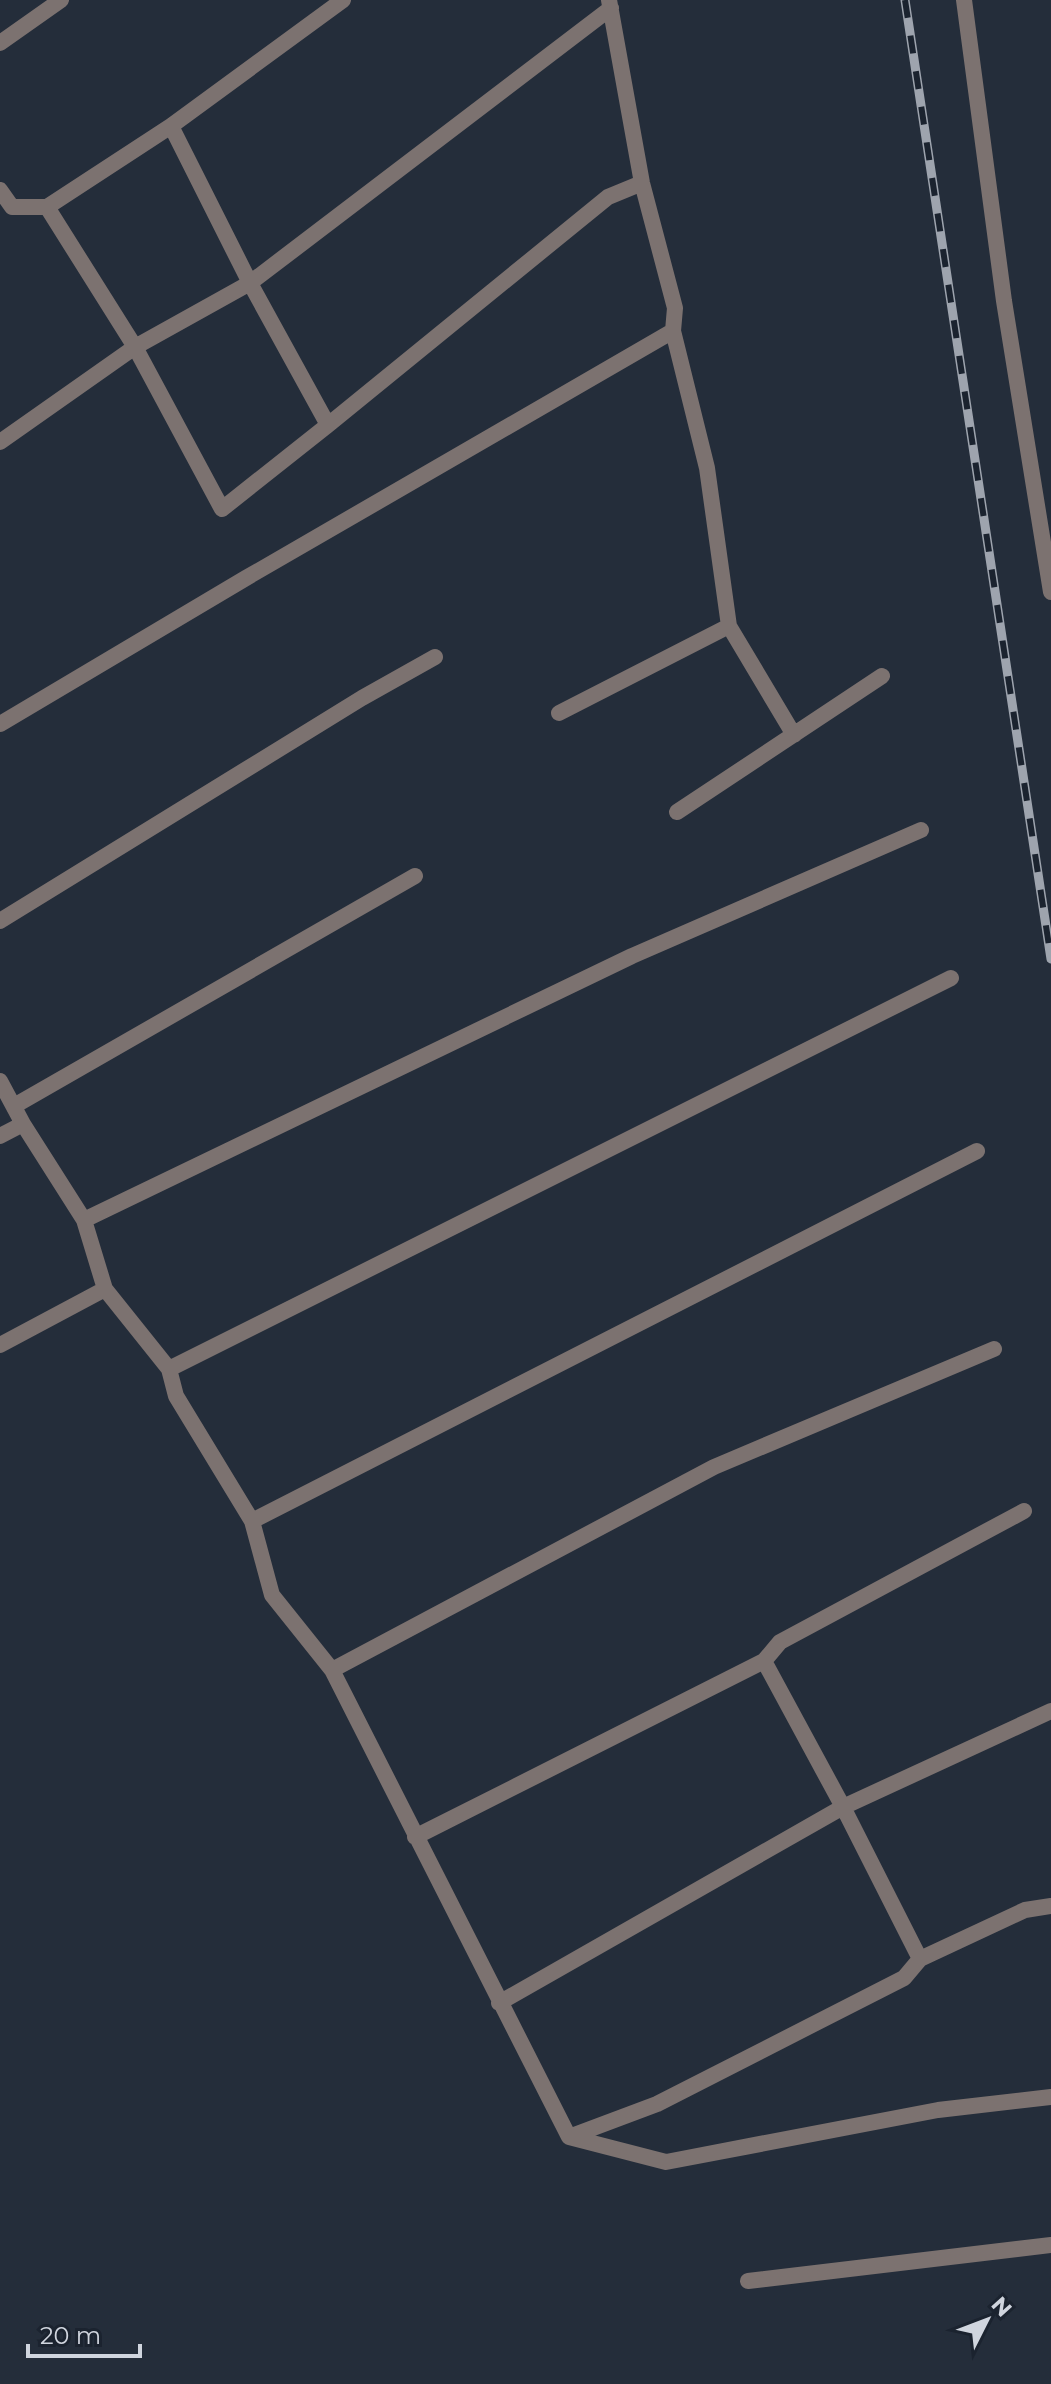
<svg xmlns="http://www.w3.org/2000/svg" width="1051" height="2384" font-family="Montserrat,sans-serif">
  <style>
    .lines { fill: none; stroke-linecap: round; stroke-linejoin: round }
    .minor { stroke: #7c7270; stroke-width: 16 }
    .rail-casing { stroke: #9ea4ae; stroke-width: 9 }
    .rail { stroke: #1b232f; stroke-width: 6; stroke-dasharray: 18; stroke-linecap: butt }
  </style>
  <rect width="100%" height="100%" fill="#242d3a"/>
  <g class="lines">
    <!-- minor -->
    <path class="minor" d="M609 0 642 183 675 308 673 331 707 468 729 626 794 735
      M964 0 1004 301 1051 592
      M0 43 61 0
      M171 126 250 283 328 425
      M0 190 12 207H47L135 347 222 509 328 425 608 197 642 183
      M47 207 171 126 343 0
      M0 442 135 347 250 283 611 8
      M559 713 729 626
      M0 724 246 578 673 331
      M677 812 882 676
      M0 921 362 698 435 657
      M0 1081 23 1124 84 1220 105 1289 169 1369 176 1396 252 1521 272 1595 332 1670 569 2137 666 2162 938 2110 1051 2097
      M14 1106 415 876
      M0 1136 23 1124
      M84 1220 632 956 921 830
      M0 1345 105 1289
      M169 1369 951 978
      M252 1521 977 1151
      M764 1661 843 1807 920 1959
      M332 1670 714 1467 994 1349
      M415 1837 764 1661 780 1642 1024 1511
      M499 2003 843 1807 1051 1711
      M569 2137 657 2104 904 1978 920 1959 1025 1910 1051 1906
      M748 2281 1051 2245"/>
    <!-- rail casing -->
    <g class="rail-casing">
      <path id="rail" d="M905 0 1051 959"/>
    </g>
    <!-- rail -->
    <use href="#rail" class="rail"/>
  </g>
  <!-- north arrow -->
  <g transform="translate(987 2320) rotate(48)" stroke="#1b232f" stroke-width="6" paint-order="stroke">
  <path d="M0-6L14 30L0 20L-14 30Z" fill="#d0d5de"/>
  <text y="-12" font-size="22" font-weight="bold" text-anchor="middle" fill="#d0d5de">N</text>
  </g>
  <!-- scale -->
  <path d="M28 2344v12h112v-12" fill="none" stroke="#d0d5de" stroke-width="4"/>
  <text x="40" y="2344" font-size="24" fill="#d0d5de" stroke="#1b232f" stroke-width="6" paint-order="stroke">20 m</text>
</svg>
